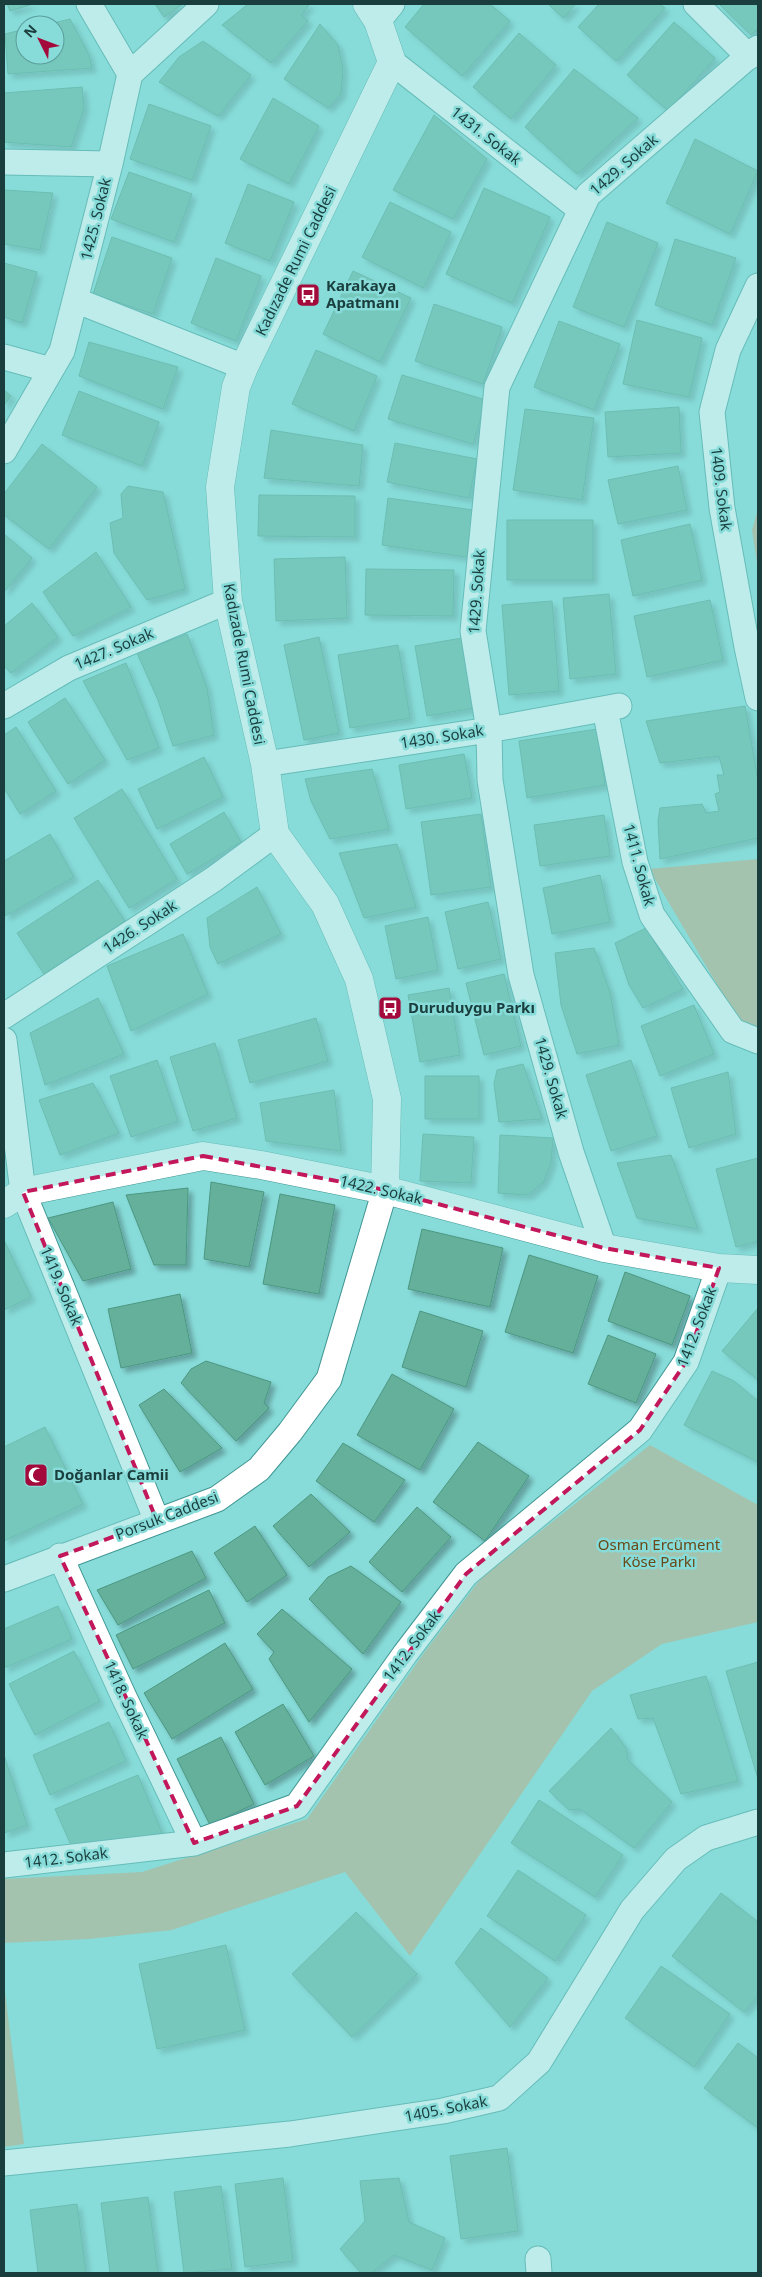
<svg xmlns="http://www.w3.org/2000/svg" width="762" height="2277" font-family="'Noto Sans',sans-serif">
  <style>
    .green { fill: #c5a47a }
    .building { fill: #65b09a; stroke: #4c9782; filter: url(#shadow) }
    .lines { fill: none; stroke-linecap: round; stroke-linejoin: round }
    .street-casing { stroke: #3e9592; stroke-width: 27 }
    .secondary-casing { stroke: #3e9592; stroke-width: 29 }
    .street { stroke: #fff; stroke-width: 25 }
    .secondary { stroke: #fff; stroke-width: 28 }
    .marked { fill: none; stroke: #c2185b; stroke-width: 4; stroke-dasharray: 10 6; stroke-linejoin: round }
    .labels { text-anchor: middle; stroke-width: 5; stroke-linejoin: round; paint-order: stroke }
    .street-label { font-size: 15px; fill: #1a3e3d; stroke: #87dcd9 }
    .poi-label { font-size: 15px; font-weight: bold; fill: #1a3e3d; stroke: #87dcd9; text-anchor: start }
    .park-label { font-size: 15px; fill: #6a4817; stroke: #87dcd9 }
  </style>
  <defs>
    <filter id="shadow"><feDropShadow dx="4.5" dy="4.5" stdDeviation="2.5" flood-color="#0004"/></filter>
  </defs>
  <rect width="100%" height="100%" fill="#87dcd9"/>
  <!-- green -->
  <path class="green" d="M758 509V570L752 530Z
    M758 859V1028L739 1022 649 869Z
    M650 1445 758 1505V1622L662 1644 592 1691 410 1956 345 1872 172 1930 89 1939 4 1943V1879L142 1872 307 1819 426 1650 482 1577Z
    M4 1984 24 2144 4 2147Z"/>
  <!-- building -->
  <path class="building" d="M7 4H33L10 11Z
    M155 4H183L164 17Z
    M248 4H310L301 15 308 21 271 63 222 25Z
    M424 4H490L510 21 462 76 405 27Z
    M548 4H576L563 18Z
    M599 4H660L665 8 616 61 578 27Z
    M719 4H758V28L751 35Z
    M70 19 89 55 92 68 8 74 5 34 25 29V55H55V25H45Z
    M674 22 715 58 668 111 627 75Z
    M320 24 338 45 343 69 341 94 328 108 284 79Z
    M519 33 556 65 511 119 473 87Z
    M203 41 251 75 218 116 159 82 179 57Z
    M574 69 638 118 577 174 525 127Z
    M82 87 84 108 71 147 4 142V93Z
    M273 98 319 126 289 184 240 159Z
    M149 104 211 126 192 180 130 159Z
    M434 115 487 159 453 219 393 190Z
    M695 139 758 171 730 234 666 203Z
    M129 172 192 194 174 242 111 219Z
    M248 184 294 202 270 261 225 243Z
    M484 188 550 217 512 303 446 274Z
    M4 190 53 193 40 250 4 244Z
    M390 202 451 232 423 288 362 257Z
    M607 222 658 243 624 327 573 307Z
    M112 237 172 258 153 314 93 294Z
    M675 239 736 258 712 325 655 305Z
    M216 258 261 276 236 341 191 323Z
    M4 263 37 272 22 323 4 317Z
    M353 271 411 298 380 362 323 334Z
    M434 304 502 327 483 384 415 361Z
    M637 320 702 338 689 397 623 384Z
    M559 321 620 344 594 410 534 387Z
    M89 342 178 367 163 409 79 376Z
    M316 350 377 376 354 431 292 404Z
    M402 375 486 400 473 444 388 419Z
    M4 390 11 396 4 405Z
    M79 391 159 422 142 466 62 435Z
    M679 407 681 453 608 457 605 412Z
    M525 409 594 418 582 500 513 490Z
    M271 430 363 445 359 486 264 478Z
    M395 443 477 459 469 498 387 482Z
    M42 444 97 487 49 549 4 515V494Z
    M678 466 687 510 618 524 608 480Z
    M128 486 163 492 185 589 147 600 114 553 110 523 123 518 121 494Z
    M259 495 355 496V537L258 536Z
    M388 498 473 510 467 557 382 545Z
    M507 520H593V580H507Z
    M690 524 702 580 633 596 621 540Z
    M4 534 32 558 4 592Z
    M96 552 131 607 73 636 43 592Z
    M345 557 347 618 276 621 274 559Z
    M366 569 454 570 453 616 365 615Z
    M609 594 616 674 570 679 563 598Z
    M710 600 723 660 647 677 634 616Z
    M552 601 559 691 509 695 502 605Z
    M32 603 58 637 11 673 4 666V626Z
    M187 634 207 688 214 735 173 746 158 700 137 653Z
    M319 637 339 733 304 740 284 645Z
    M462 638 474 708 427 716 415 646Z
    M398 645 410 718 350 728 338 655Z
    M126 663 159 748 127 760 83 681Z
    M65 698 105 760 68 784 28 722Z
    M745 706 758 781V838L660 859 658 821 660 808 702 804 706 813 719 811 715 794 720 792 717 775H724L719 756 660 763 646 721Z
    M16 727 56 791 20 814 4 788V735Z
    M597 729 605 785 527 798 519 741Z
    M464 754 472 798 406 809 399 765Z
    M204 757 223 797 157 829 138 789Z
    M372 769 389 829 330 839 311 801 305 779Z
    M122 789 177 879 129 908 74 818Z
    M224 812 241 842 187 874 170 844Z
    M481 814 491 887 431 895 421 822Z
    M604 815 610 856 540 866 534 825Z
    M50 834 74 877 5 916 4 861Z
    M397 844 416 907 364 918 339 853Z
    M600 875 610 922 552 934 543 888Z
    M98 880 125 921 44 974 17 933Z
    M257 887 281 934 218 964 210 947 207 918Z
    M488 902 501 959 458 969 445 912Z
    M428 917 438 970 396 979 385 926Z
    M646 928 683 989 643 1008 629 985 615 943Z
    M183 934 208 994 131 1031 107 966Z
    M594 948 610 992 619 1045 577 1054 561 1005 555 953Z
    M504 974 521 1046 484 1055 466 983Z
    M449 988 460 1055 420 1062 408 995Z
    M98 998 124 1054 45 1085 30 1033Z
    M694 1005 714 1054 660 1076 641 1026Z
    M316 1018 328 1061 250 1083 238 1040Z
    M215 1043 237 1118 193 1131 170 1057Z
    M157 1060 178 1121 131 1137 110 1076Z
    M631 1060 657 1136 611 1151 586 1075Z
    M523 1064 542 1119 499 1122 494 1084 497 1070Z
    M728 1072 736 1134 689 1148 671 1088Z
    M425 1076H479V1119H425Z
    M93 1083 119 1133 60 1155 39 1100Z
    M334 1090 341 1151 266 1141 260 1103Z
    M423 1134 474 1137 471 1183 420 1181Z
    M500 1135 553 1138 551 1163 544 1181 528 1195 498 1193Z
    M671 1155 698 1229 637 1218 617 1163Z
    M758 1158V1241L736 1247 716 1169Z
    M211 1182 264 1192 249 1267 204 1259Z
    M188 1188 186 1265H154L126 1195Z
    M280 1194 335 1205 319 1294 263 1284Z
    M113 1202 131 1269 83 1281 48 1218Z
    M422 1229 503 1248 490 1307 408 1289Z
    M4 1240 31 1297 4 1310Z
    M529 1255 598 1276 573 1353 505 1332Z
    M625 1272 690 1296 672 1345 608 1321Z
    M180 1294 192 1353 121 1368 108 1309Z
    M758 1308V1380L722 1351Z
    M420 1311 483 1331 466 1387 402 1367Z
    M608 1335 656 1354 636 1403 588 1384Z
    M206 1361 271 1382 264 1403 269 1408 236 1441 181 1383 191 1369Z
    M712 1371 734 1381 758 1401V1462L684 1425Z
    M392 1374 454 1409 420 1470 357 1435Z
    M164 1389 222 1448 180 1472 139 1405Z
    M45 1427 83 1504 4 1541V1447Z
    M478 1442 529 1476 485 1541 433 1502Z
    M343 1443 405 1480 374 1522 316 1481Z
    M311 1494 350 1532 309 1567 273 1526Z
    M417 1507 451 1537 402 1592 369 1562Z
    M255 1526 287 1575 247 1602 214 1553Z
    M192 1551 206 1578 118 1625 97 1590Z
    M351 1566 401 1602 363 1654 309 1599 328 1577Z
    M209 1590 225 1623 133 1669 116 1635Z
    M58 1606 72 1639 4 1668V1629Z
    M282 1609 352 1669 309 1722 269 1659 274 1652 257 1634Z
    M225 1643 253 1689 172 1739 144 1693Z
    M74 1651 100 1701 35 1735 9 1684Z
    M758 1662V1779L726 1671Z
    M706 1676 738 1781 681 1794 653 1718 638 1719 630 1695Z
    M283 1704 314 1756 265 1785 235 1732Z
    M109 1722 126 1761 50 1795 33 1755Z
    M611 1728 627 1749V1759L672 1802 634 1848 580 1809 569 1810 549 1791Z
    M221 1737 254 1804 210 1825 177 1759Z
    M4 1755 27 1825 4 1833Z
    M138 1775 162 1833 120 1845H71L55 1809Z
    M539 1800 623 1855 595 1897 511 1843Z
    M518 1870 586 1915 555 1961 487 1916Z
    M721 1893 758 1922V1995L744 2012 672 1956Z
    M356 1912 417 1974 352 2037 292 1974Z
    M481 1928 548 1978 510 2027 455 1963Z
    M226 1945 245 2030 157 2049 139 1964Z
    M661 1966 730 2014 694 2067 625 2018Z
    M738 2043 758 2058V2128L704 2088Z
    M507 2148 518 2231 461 2239 450 2156Z
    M283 2178 293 2261 245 2267 235 2184Z
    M399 2178 409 2222 445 2238 432 2270 394 2255 371 2273H361L340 2249 365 2221 360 2181Z
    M221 2186 232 2269 184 2273 174 2192Z
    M148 2197 158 2273H110L101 2203Z
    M77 2204 86 2273H38L30 2210Z"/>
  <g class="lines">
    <!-- street casing -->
    <g class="street-casing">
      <path id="street" d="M89 4 130 74
        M696 4 749 57
        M378 21 392 4
        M392 62 581 210
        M4 162 110 164
        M758 286 728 350 712 412 722 508 747 647 758 698
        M75 300 244 367
        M4 357 51 370
        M4 451 62 351 110 164 130 74 206 4
        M4 706 69 668 228 601
        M605 709 635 862 652 915 733 1031 758 1041
        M265 764 489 730 619 706
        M4 1016 214 879 275 834
        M4 1040 23 1192 157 1521
        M604 1248 571 1152 521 975 490 780 489 730 473 631 497 387 588 195 758 48
        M60 1556 123 1695 194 1843
        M4 1579 217 1499 259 1469 290 1432 329 1379 385 1190
        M4 1865 194 1843 297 1806 405 1654 466 1574 640 1430 686 1362 719 1268
        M4 2163 290 2134 443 2111 499 2098 539 2062 632 1910 676 1859 706 1838 758 1822
        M538 2259 539 2273"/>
    </g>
    <!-- secondary casing -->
    <g class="secondary-casing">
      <path id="secondary" d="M367 4 378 21 392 62 244 367 236 387 220 487 228 601 265 764 275 834 325 904 359 979 387 1099 385 1190
        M4 1204 23 1192 203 1156 261 1165 385 1190 604 1248 719 1268 758 1270"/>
    </g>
    <!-- street -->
    <use href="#street" class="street"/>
    <!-- secondary -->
    <use href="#secondary" class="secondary"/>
  </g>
  <!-- marked area -->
  <path d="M0 0H762V2277H0ZM203 1156 385 1190 604 1248 719 1268 686 1362 640 1430 466 1574 297 1806 194 1843 60 1556 157 1521 23 1192Z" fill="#87dcd9" fill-opacity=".55" fill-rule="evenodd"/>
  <path class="marked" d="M203 1156 385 1190 604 1248 719 1268 686 1362 640 1430 466 1574 297 1806 194 1843 60 1556 157 1521 23 1192Z"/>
  <!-- icons -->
  <defs>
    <g id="bus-square" transform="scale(1.25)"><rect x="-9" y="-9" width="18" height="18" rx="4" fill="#a4093b" stroke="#87dcd9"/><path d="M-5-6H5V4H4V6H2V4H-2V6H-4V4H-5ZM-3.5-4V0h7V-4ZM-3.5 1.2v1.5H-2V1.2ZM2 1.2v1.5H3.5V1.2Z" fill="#fff"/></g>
    <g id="mosque-square" transform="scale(1.25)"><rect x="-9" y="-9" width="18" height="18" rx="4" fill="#a4093b" stroke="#87dcd9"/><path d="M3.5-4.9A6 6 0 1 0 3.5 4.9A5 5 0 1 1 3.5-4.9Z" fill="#fff"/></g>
  </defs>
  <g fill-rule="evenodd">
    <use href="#bus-square" x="308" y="295"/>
    <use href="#bus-square" x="390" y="1008"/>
    <use href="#mosque-square" x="36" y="1475"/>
  </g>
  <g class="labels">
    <!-- street labels -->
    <g class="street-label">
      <text transform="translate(486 136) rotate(38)" y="5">1431. Sokak</text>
      <text transform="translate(624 165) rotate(-41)" y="5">1429. Sokak</text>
      <text transform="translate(96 219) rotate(-76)" y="5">1425. Sokak</text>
      <text transform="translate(296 261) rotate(-64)" y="5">Kadızade Rumi Caddesi</text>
      <text transform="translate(721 489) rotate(83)" y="5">1409. Sokak</text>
      <text transform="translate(477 592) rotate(-86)" y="5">1429. Sokak</text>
      <text transform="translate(114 649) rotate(-23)" y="5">1427. Sokak</text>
      <text transform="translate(244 664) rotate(79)" y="5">Kadızade Rumi Caddesi</text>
      <text transform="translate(442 737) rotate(-9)" y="5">1430. Sokak</text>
      <text transform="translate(639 865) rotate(75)" y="5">1411. Sokak</text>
      <text transform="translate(140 927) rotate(-33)" y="5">1426. Sokak</text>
      <text transform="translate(551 1078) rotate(74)" y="5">1429. Sokak</text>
      <text transform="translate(381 1190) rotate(13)" y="5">1422. Sokak</text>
      <text transform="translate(61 1286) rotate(67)" y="5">1419. Sokak</text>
      <text transform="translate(697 1327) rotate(-69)" y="5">1412. Sokak</text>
      <text transform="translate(167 1516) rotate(-21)" y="5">Porsuk Caddesi</text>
      <text transform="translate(412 1646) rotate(-53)" y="5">1412. Sokak</text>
      <text transform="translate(126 1700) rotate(65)" y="5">1418. Sokak</text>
      <text transform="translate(66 1858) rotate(-7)" y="5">1412. Sokak</text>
      <text transform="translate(446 2109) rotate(-11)" y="5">1405. Sokak</text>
    </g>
    <!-- poi labels -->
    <g class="poi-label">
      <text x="326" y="291">Karakaya<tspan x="326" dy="17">Apatmanı</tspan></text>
      <text x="408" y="1013">Duruduygu Parkı</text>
      <text x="54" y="1480">Doğanlar Camii</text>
    </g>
    <!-- park labels -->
    <g class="park-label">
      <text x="659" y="1550">Osman Ercüment<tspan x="659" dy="17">Köse Parkı</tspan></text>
    </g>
  </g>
  <!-- border -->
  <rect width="762" height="2277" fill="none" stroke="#1a3e3d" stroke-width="10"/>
  <!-- north arrow -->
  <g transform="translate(40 40) rotate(312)"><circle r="24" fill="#87dcd9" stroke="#5b9d9b"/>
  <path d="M0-4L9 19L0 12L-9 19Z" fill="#a4093b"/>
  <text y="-8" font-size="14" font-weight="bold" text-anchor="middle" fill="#1a3e3d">N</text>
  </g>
</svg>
